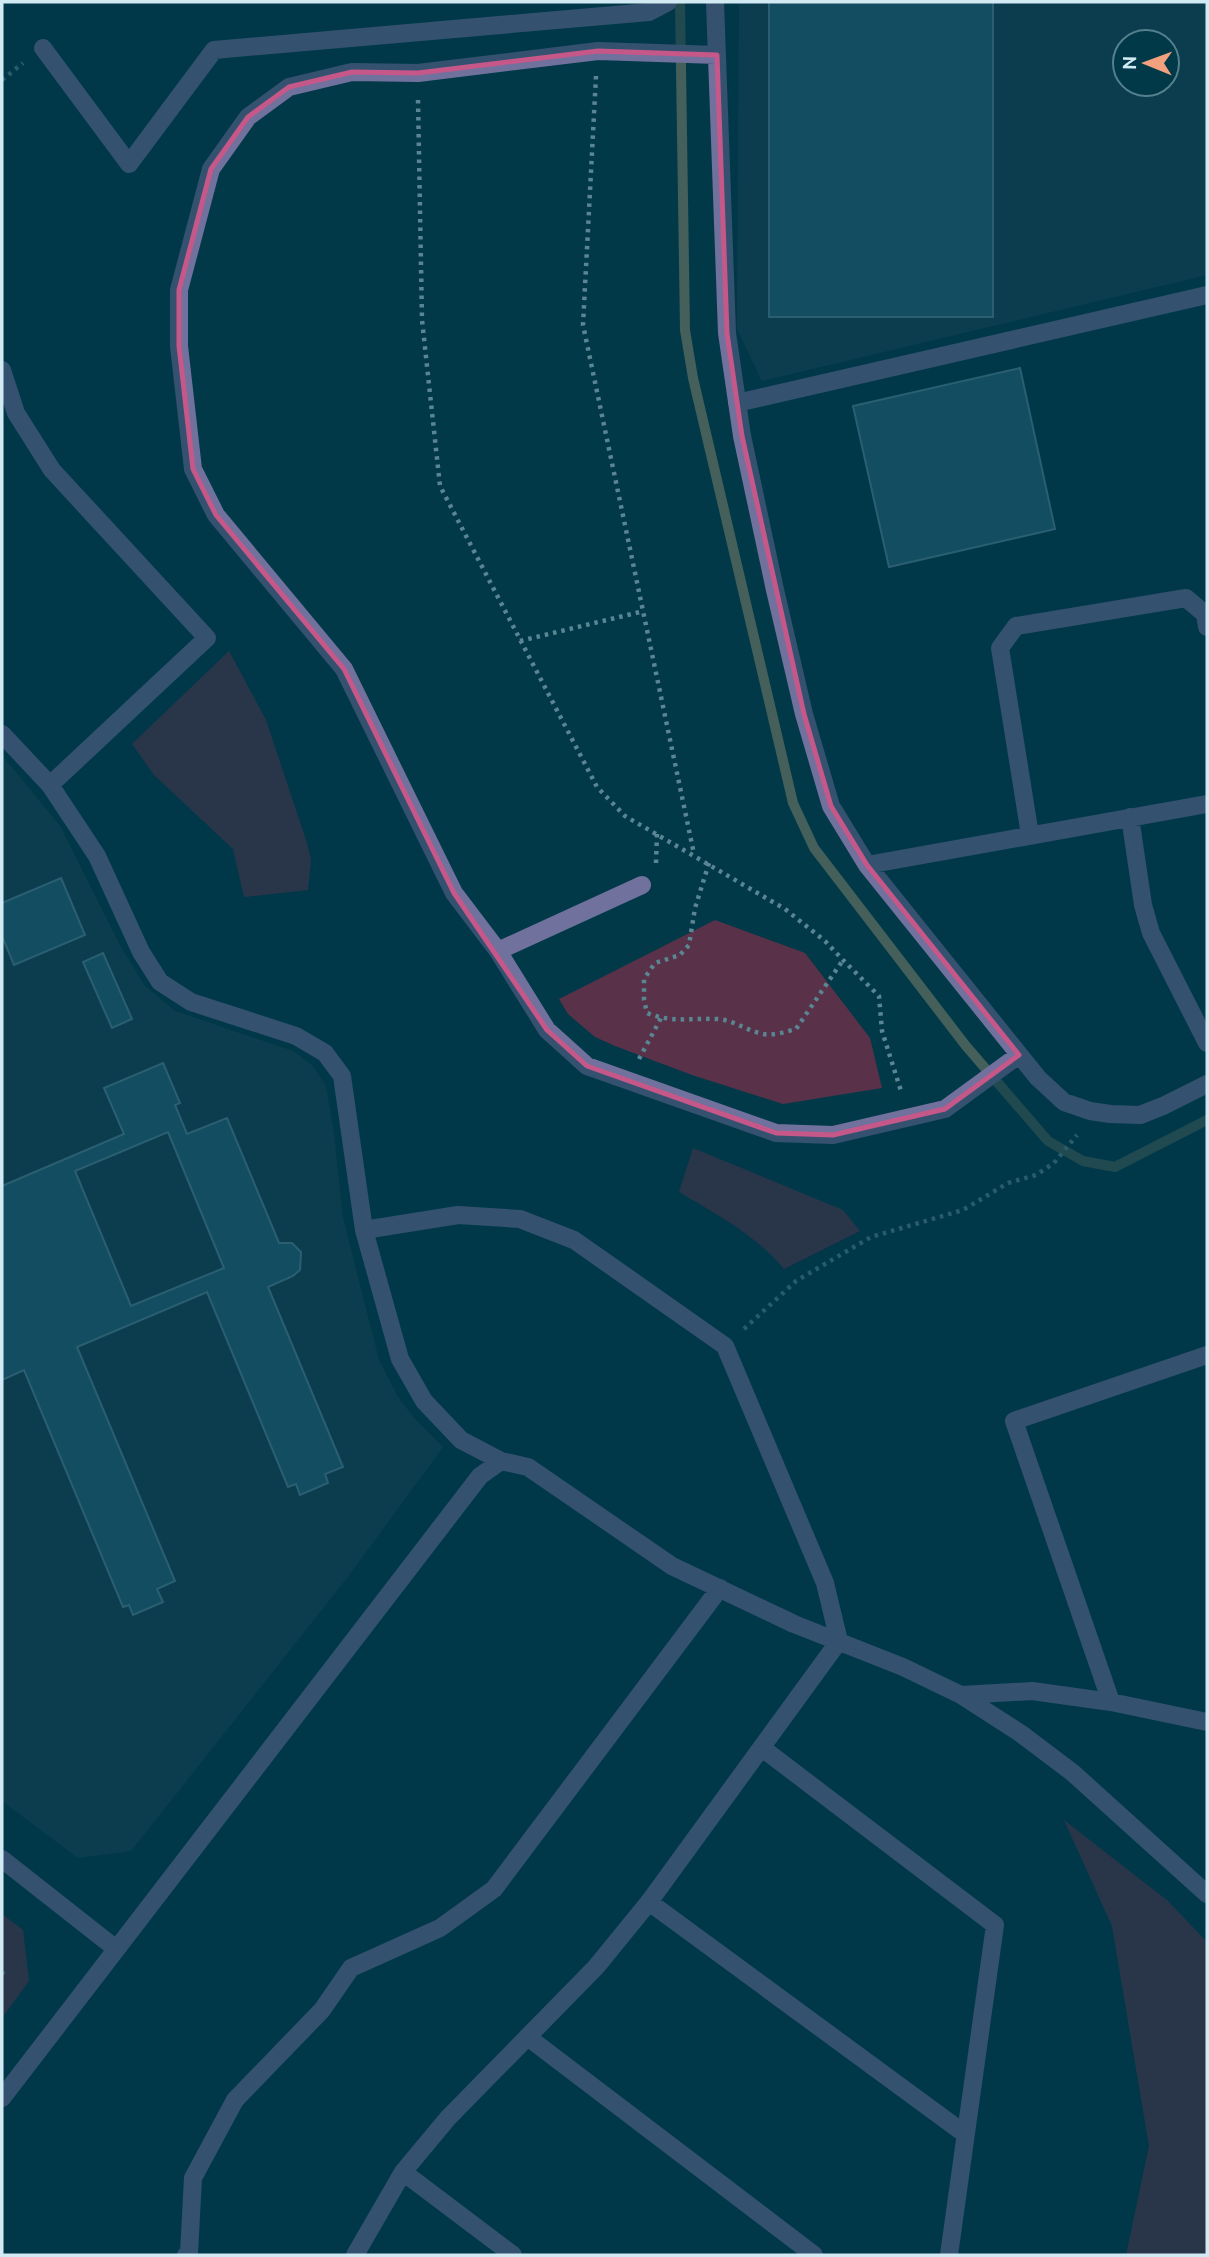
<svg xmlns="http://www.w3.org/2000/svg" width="1209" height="2257" font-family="Ubuntu,sans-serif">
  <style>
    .built { fill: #174454; fill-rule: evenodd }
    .green { fill: #593249 }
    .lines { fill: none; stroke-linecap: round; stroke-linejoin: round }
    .stream { stroke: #455f5a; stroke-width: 10 }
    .building { fill: #26677e; stroke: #5c8da0; stroke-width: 2; fill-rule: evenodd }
    .path { stroke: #5a8593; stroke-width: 4.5; stroke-dasharray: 3.5 5; stroke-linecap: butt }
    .minor { stroke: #71719d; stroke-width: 18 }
    .marked { fill: none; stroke: #c65789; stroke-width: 5; stroke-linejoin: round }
  </style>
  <rect width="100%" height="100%" fill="#013949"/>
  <!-- built -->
  <path class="built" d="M739 2H1207V275L762 381 737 329ZM1125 42H1167V84H1125Z
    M2 755 60 826 121 947 144 985 175 1011 293 1051 312 1065 326 1086 334 1134 343 1218 379 1360 398 1397 415 1419 443 1447 350 1574 131 1851 78 1858 2 1801Z"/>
  <!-- green -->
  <path class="green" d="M229 651 266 720 307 843 311 860 308 890 244 897 233 849 154 775 132 744Z
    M715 920 805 953 870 1038 882 1088 783 1104 692 1075 615 1046 595 1037 568 1014 559 999Z
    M693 1148 843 1210 860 1231 784 1269C756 1235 716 1214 679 1192Z
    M1064 1820 1168 1901 1207 1942V2255H1126L1149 2146 1112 1926Z
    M2 1914 23 1930 29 1981 2 2018Z"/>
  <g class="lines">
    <!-- stream -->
    <path class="stream" d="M680 2 685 330 693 378 793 803 814 848 966 1046 1048 1141 1083 1161 1115 1167 1207 1120"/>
  </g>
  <!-- building -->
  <path class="building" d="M769 2H993V317H769Z
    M1020 368 1055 529 889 567 853 406Z
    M61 878 85 935 14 965 2 936V903Z
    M103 953 132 1019 112 1028 83 962Z
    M163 1063 180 1103 175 1105 187 1134 227 1118 279 1243H292L301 1252 300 1270 293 1276 268 1287 343 1467 325 1474 328 1483 300 1495 296 1484 288 1487 207 1292 77 1347 175 1581 157 1589 163 1602 133 1615 129 1605 123 1607 24 1370 2 1380V1186L124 1134 104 1088ZM168 1132 224 1268 131 1306 75 1171Z"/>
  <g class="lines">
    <!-- path -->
    <path class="path" d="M596 76 583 325 694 854
      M2 80 23 63
      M418 100 422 320 440 486 597 787 625 816 785 909 825 941 843 960 879 996 882 1031 901 1091
      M520 641 644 611
      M656 863 657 834
      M709 863 695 908 689 945 680 955 655 963 644 979V1000L647 1013C671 1023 693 1018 717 1019 733 1020 744 1029 759 1033 770 1037 785 1032 796 1029L843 960
      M639 1059 661 1018
      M744 1329 796 1281 871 1237 963 1210 1008 1183 1036 1175 1054 1163 1077 1135
      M2 1974 5 1969"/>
    <!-- minor -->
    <path class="minor" d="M715 2 727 333 742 436 775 590 804 714 831 806 867 865 1038 1078 1064 1102 1090 1111 1110 1114 1140 1115 1163 1106 1207 1084
      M43 48 129 164 214 50 649 12 668 2
      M717 55 598 51 418 73 352 72 289 87 248 117 211 169 179 290V346L193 469 216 515 344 669 454 893 498 951 547 1030 587 1066 776 1133 833 1135 945 1109 1019 1055
      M2 370 16 413 52 470 207 638 50 785
      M737 403 1207 295
      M2 734 50 785 97 856 141 952 160 982 191 1002 296 1036 325 1053 342 1076 364 1230 400 1359 424 1401 461 1440 501 1461
      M1130 817 1143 905 1151 933 1207 1043
      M1030 835 1000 648 1016 626 1186 598 1205 614 1207 627
      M867 865 1207 804
      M498 951 642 885
      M961 1695 1032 1691 1111 1702 1207 1722
      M1111 1702 1014 1421 1207 1355
      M762 1748 995 1925 949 2255
      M2 1859 115 1948
      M649 1902 965 2134
      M529 2038 814 2255
      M2 2098 480 1476 501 1461 528 1467 672 1566 794 1624 903 1667 961 1695 1020 1733 1073 1773 1207 1894
      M403 2172 513 2255
      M186 2255 189 2253 193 2178 235 2100 322 2010 351 1968 440 1928 494 1889 720 1588
      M355 2255 403 2172 448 2118 596 1967 649 1902 839 1641 825 1583 725 1346 574 1240 520 1219 458 1215 364 1230"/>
  </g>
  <!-- marked area -->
  <path d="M0 0H1209V2257H0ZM598 51 717 55 727 333 742 436 804 714 831 806 867 865 1019 1055 945 1109 833 1135 776 1133 587 1066 547 1030 454 893 344 669 216 515 193 469 179 346V290L211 169 248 117 289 87 352 72 418 73Z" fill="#013949" fill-opacity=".55" fill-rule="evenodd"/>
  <path class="marked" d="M598 51 717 55 727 333 742 436 804 714 831 806 867 865 1019 1055 945 1109 833 1135 776 1133 587 1066 547 1030 454 893 344 669 216 515 193 469 179 346V290L211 169 248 117 289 87 352 72 418 73Z"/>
  <!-- border -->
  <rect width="1209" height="2257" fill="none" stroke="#d1eaf4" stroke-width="7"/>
  <!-- north arrow -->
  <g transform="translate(1146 63) rotate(271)"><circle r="33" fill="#013949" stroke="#54808d" stroke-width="2"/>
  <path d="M0-5L12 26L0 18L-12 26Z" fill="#f1a17d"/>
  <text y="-10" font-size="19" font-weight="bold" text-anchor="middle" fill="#d1eaf4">N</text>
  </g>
</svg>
